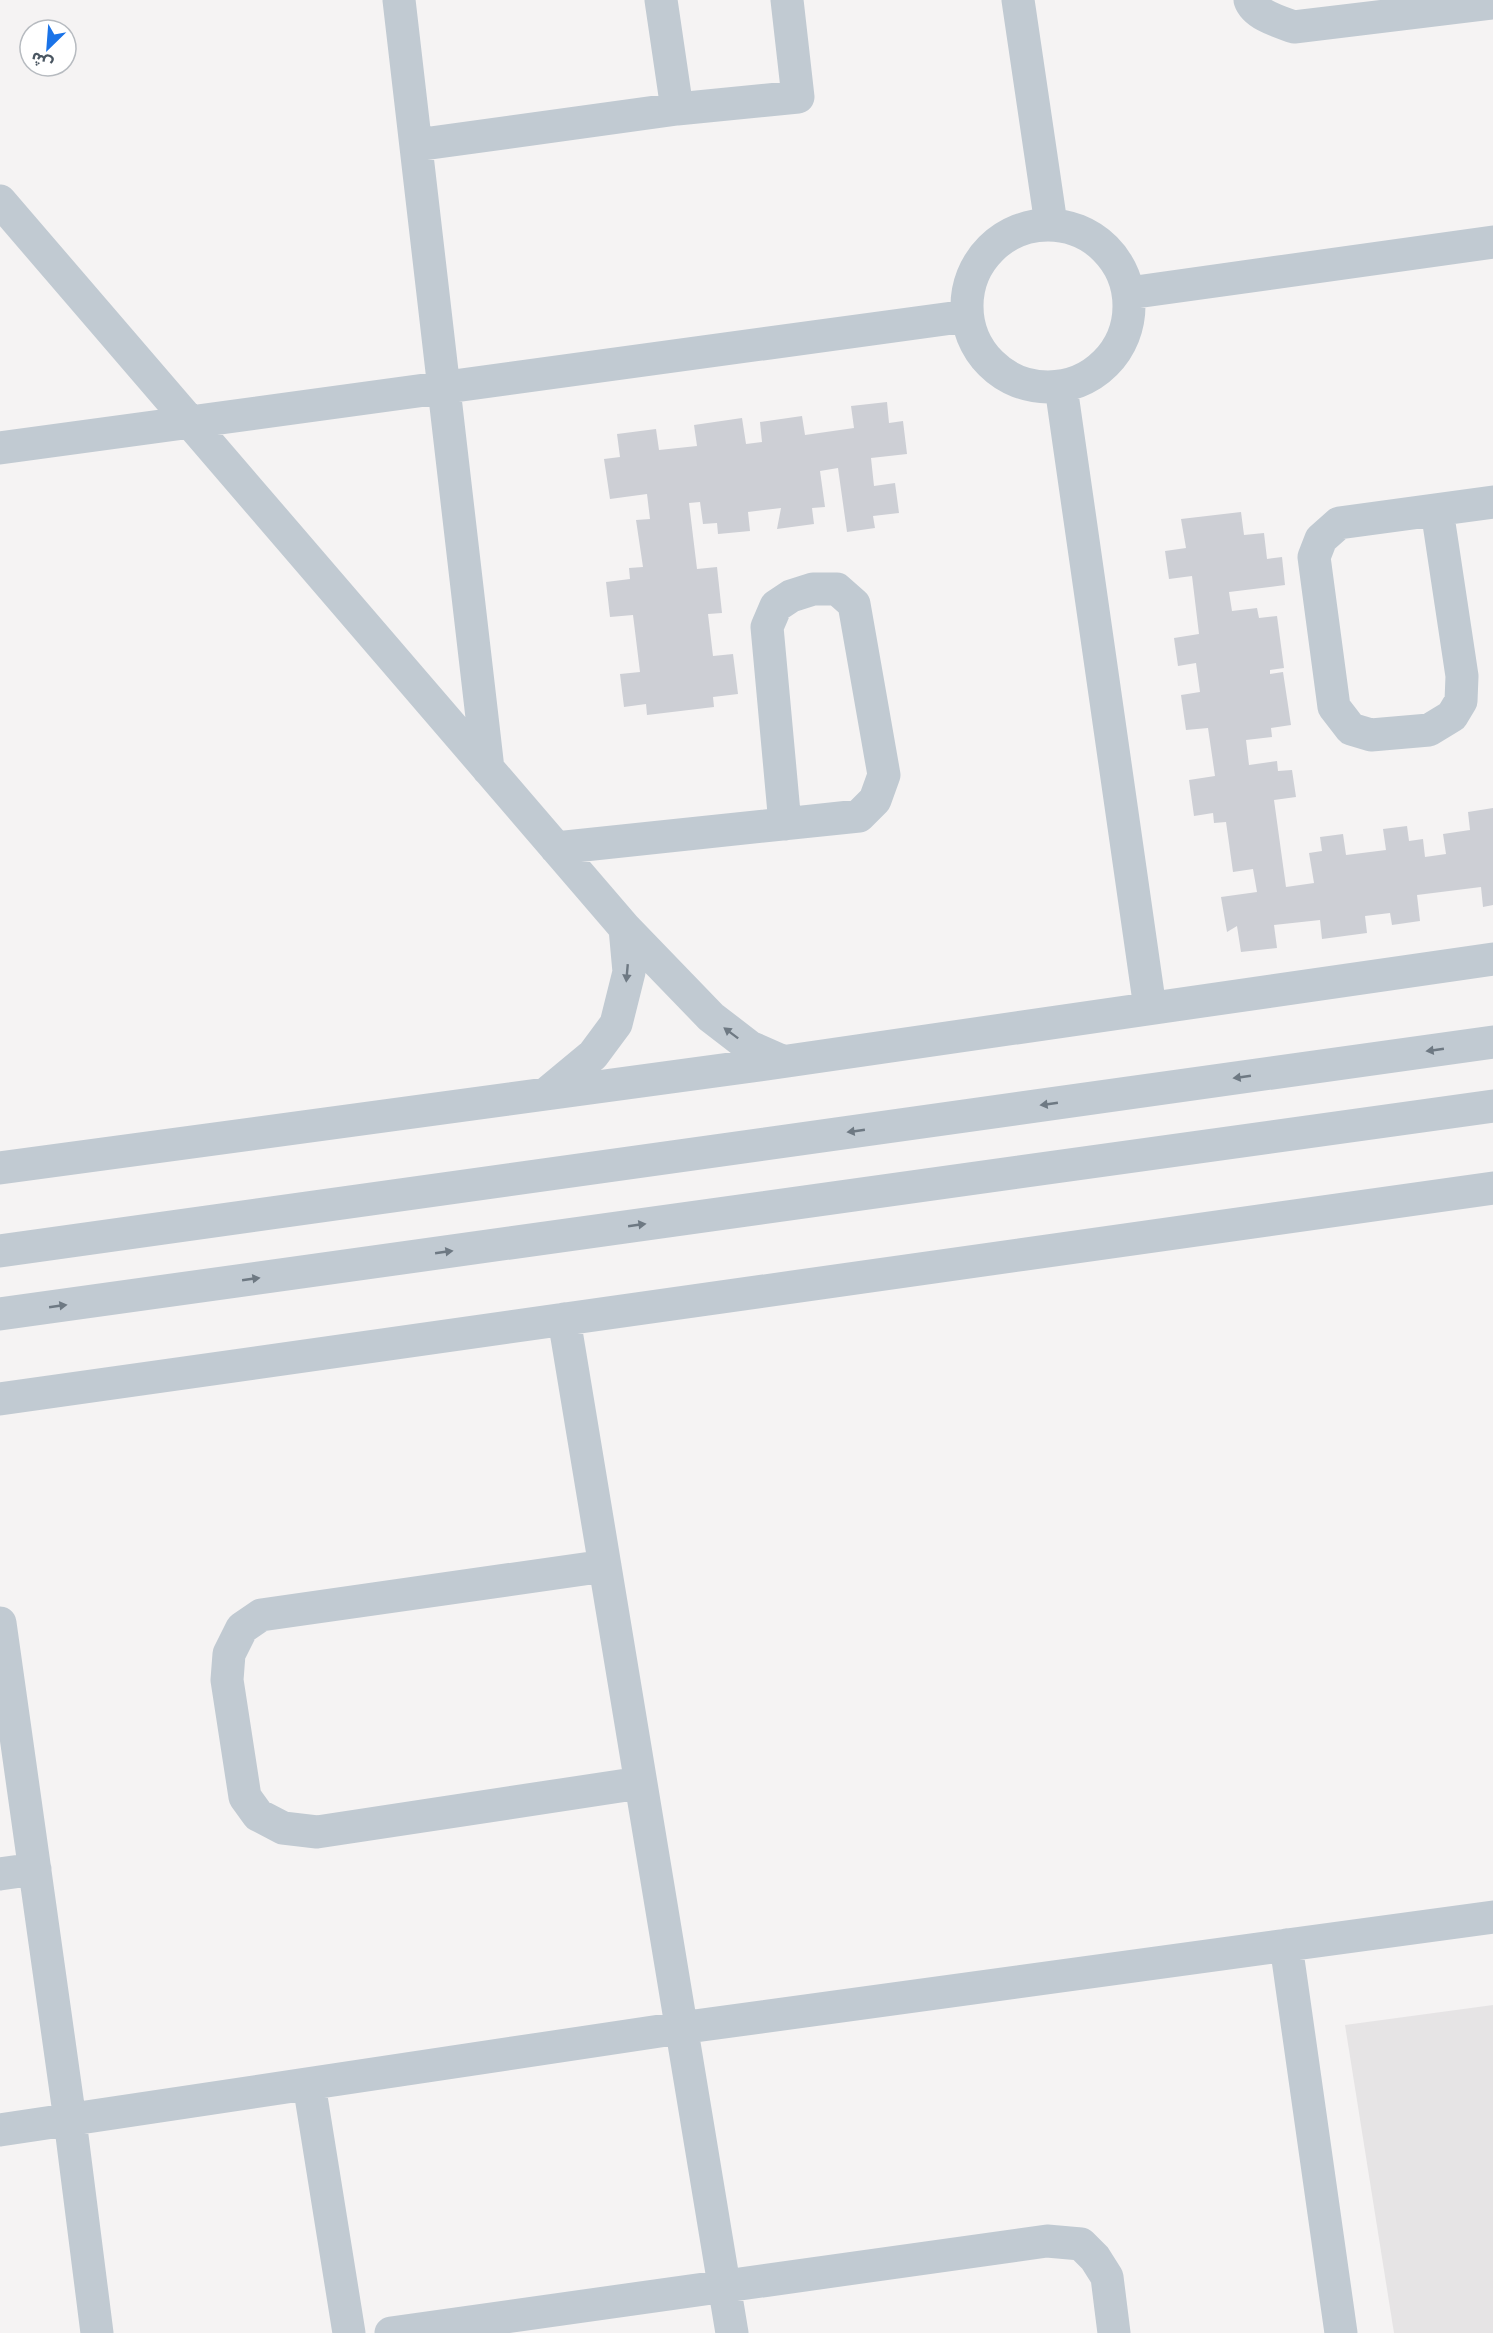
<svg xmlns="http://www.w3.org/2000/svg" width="1493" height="2333" font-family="Inter,'Noto Sans Arabic',sans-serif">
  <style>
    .education { fill: #e6e4e5 }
    .building { fill: #cdcfd5 }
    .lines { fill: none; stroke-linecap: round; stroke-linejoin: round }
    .minor { stroke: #c1cad2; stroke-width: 33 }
    .oneway { fill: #6e7983 }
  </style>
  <rect width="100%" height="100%" fill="#f5f3f3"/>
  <!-- education -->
  <path class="education" d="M1493 2005V2333H1394L1345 2025Z"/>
  <!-- building -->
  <path class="building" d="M887 402 889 423 903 421 907 454 871 458 874 486 895 483 899 513 873 516 875 528 847 532 838 468 820 471 825 507 812 508 814 524 777 529 781 508 748 512 750 531 718 534 717 523 703 524 700 502 689 503 697 569 717 567 722 613 708 614 713 656 733 654 738 694 713 697 714 707 647 715 646 704 624 707 620 674 640 672 633 615 610 617 606 582 630 579 629 568 643 567 636 520 650 519 647 494 610 499 604 459 620 457 617 434 656 429 659 450 697 446 694 425 742 418 746 444 762 442 760 422 802 416 805 435 854 428 851 406Z
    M1241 512 1244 535 1264 533 1267 559 1282 557 1285 585 1229 592 1232 611 1257 608 1259 618 1277 616 1284 668 1270 670V674L1283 672 1291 725 1271 728 1272 737 1246 740 1249 765 1277 761 1278 771 1292 770 1296 797 1274 800 1286 887 1314 883 1309 853 1322 851 1320 837 1343 834 1346 855 1386 850 1383 829 1407 826 1409 841 1423 839 1425 857 1446 854 1443 834 1470 830 1468 812 1493 808V905L1483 907 1481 887 1417 895 1420 921 1392 925 1390 913 1365 916 1367 933 1322 939 1320 920 1274 925 1277 948 1241 952 1237 926 1227 932 1221 897 1257 892 1253 869 1233 872 1226 822 1214 823 1213 813 1194 816 1189 780 1215 776 1208 728 1186 730 1181 695 1200 692 1196 663 1178 666 1174 638 1199 634 1192 576 1169 579 1165 551 1186 548 1181 519Z"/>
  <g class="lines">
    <!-- minor -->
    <path class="minor" d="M399 0 488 769
      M661 0 677 109
      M1018 0 1051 224
      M1250 0C1255 15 1280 22 1294 27L1493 3
      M416 145 677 109 798 97 787 0
      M0 201 625 928
      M967 306a81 81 0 1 1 162 0a81 81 0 1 1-162 0Z
      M1129 293 1493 242
      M1061 387 1150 1008
      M0 448 967 316
      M1437 510 1462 676 1461 701 1452 716 1429 730 1371 735 1351 729 1334 707 1314 557 1321 539 1339 523 1493 502
      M556 848 859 816 875 800 884 775 854 604 837 589H813L791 596 776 606 767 627 785 824
      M546 1094 593 1055 616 1024 629 972 625 928 711 1017 750 1047 782 1061
      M0 1168 767 1064 1493 959
      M0 1251 1493 1042
      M0 1314 1493 1106
      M564 1319 732 2333
      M0 1399 1493 1188
      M605 1566 261 1615 242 1628 229 1654 227 1680 245 1797 258 1815 283 1828 317 1832 640 1783
      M0 1623 70 2120 97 2333
      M0 1874 35 1869
      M1286 1945 1341 2333
      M309 2084 349 2333
      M0 2130 680 2028 1493 1917
      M391 2333 1047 2241 1081 2244 1095 2258 1107 2277 1114 2333"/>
  </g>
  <!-- one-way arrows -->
  <defs><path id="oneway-solid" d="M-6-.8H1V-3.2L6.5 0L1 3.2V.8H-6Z" transform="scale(1.5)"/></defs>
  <g class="oneway">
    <use href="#oneway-solid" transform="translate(627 973) rotate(95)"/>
    <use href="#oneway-solid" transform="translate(731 1033) rotate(-143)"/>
    <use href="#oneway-solid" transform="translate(1435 1050) rotate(172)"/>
    <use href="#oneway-solid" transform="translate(1242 1077) rotate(172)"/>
    <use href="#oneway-solid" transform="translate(1049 1104) rotate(172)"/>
    <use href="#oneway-solid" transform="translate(856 1131) rotate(172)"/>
    <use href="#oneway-solid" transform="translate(637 1225) rotate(-8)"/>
    <use href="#oneway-solid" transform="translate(444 1252) rotate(-8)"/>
    <use href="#oneway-solid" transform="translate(251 1279) rotate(-8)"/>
    <use href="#oneway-solid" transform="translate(58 1306) rotate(-8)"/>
  </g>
  <!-- north arrow -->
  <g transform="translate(48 48) rotate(205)"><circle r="28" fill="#ffffff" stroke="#b7bbc0" stroke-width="1.5"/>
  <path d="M0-4.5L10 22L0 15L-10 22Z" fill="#1a73e8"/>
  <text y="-9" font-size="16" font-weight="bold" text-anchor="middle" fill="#4a5661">ش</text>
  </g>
</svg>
